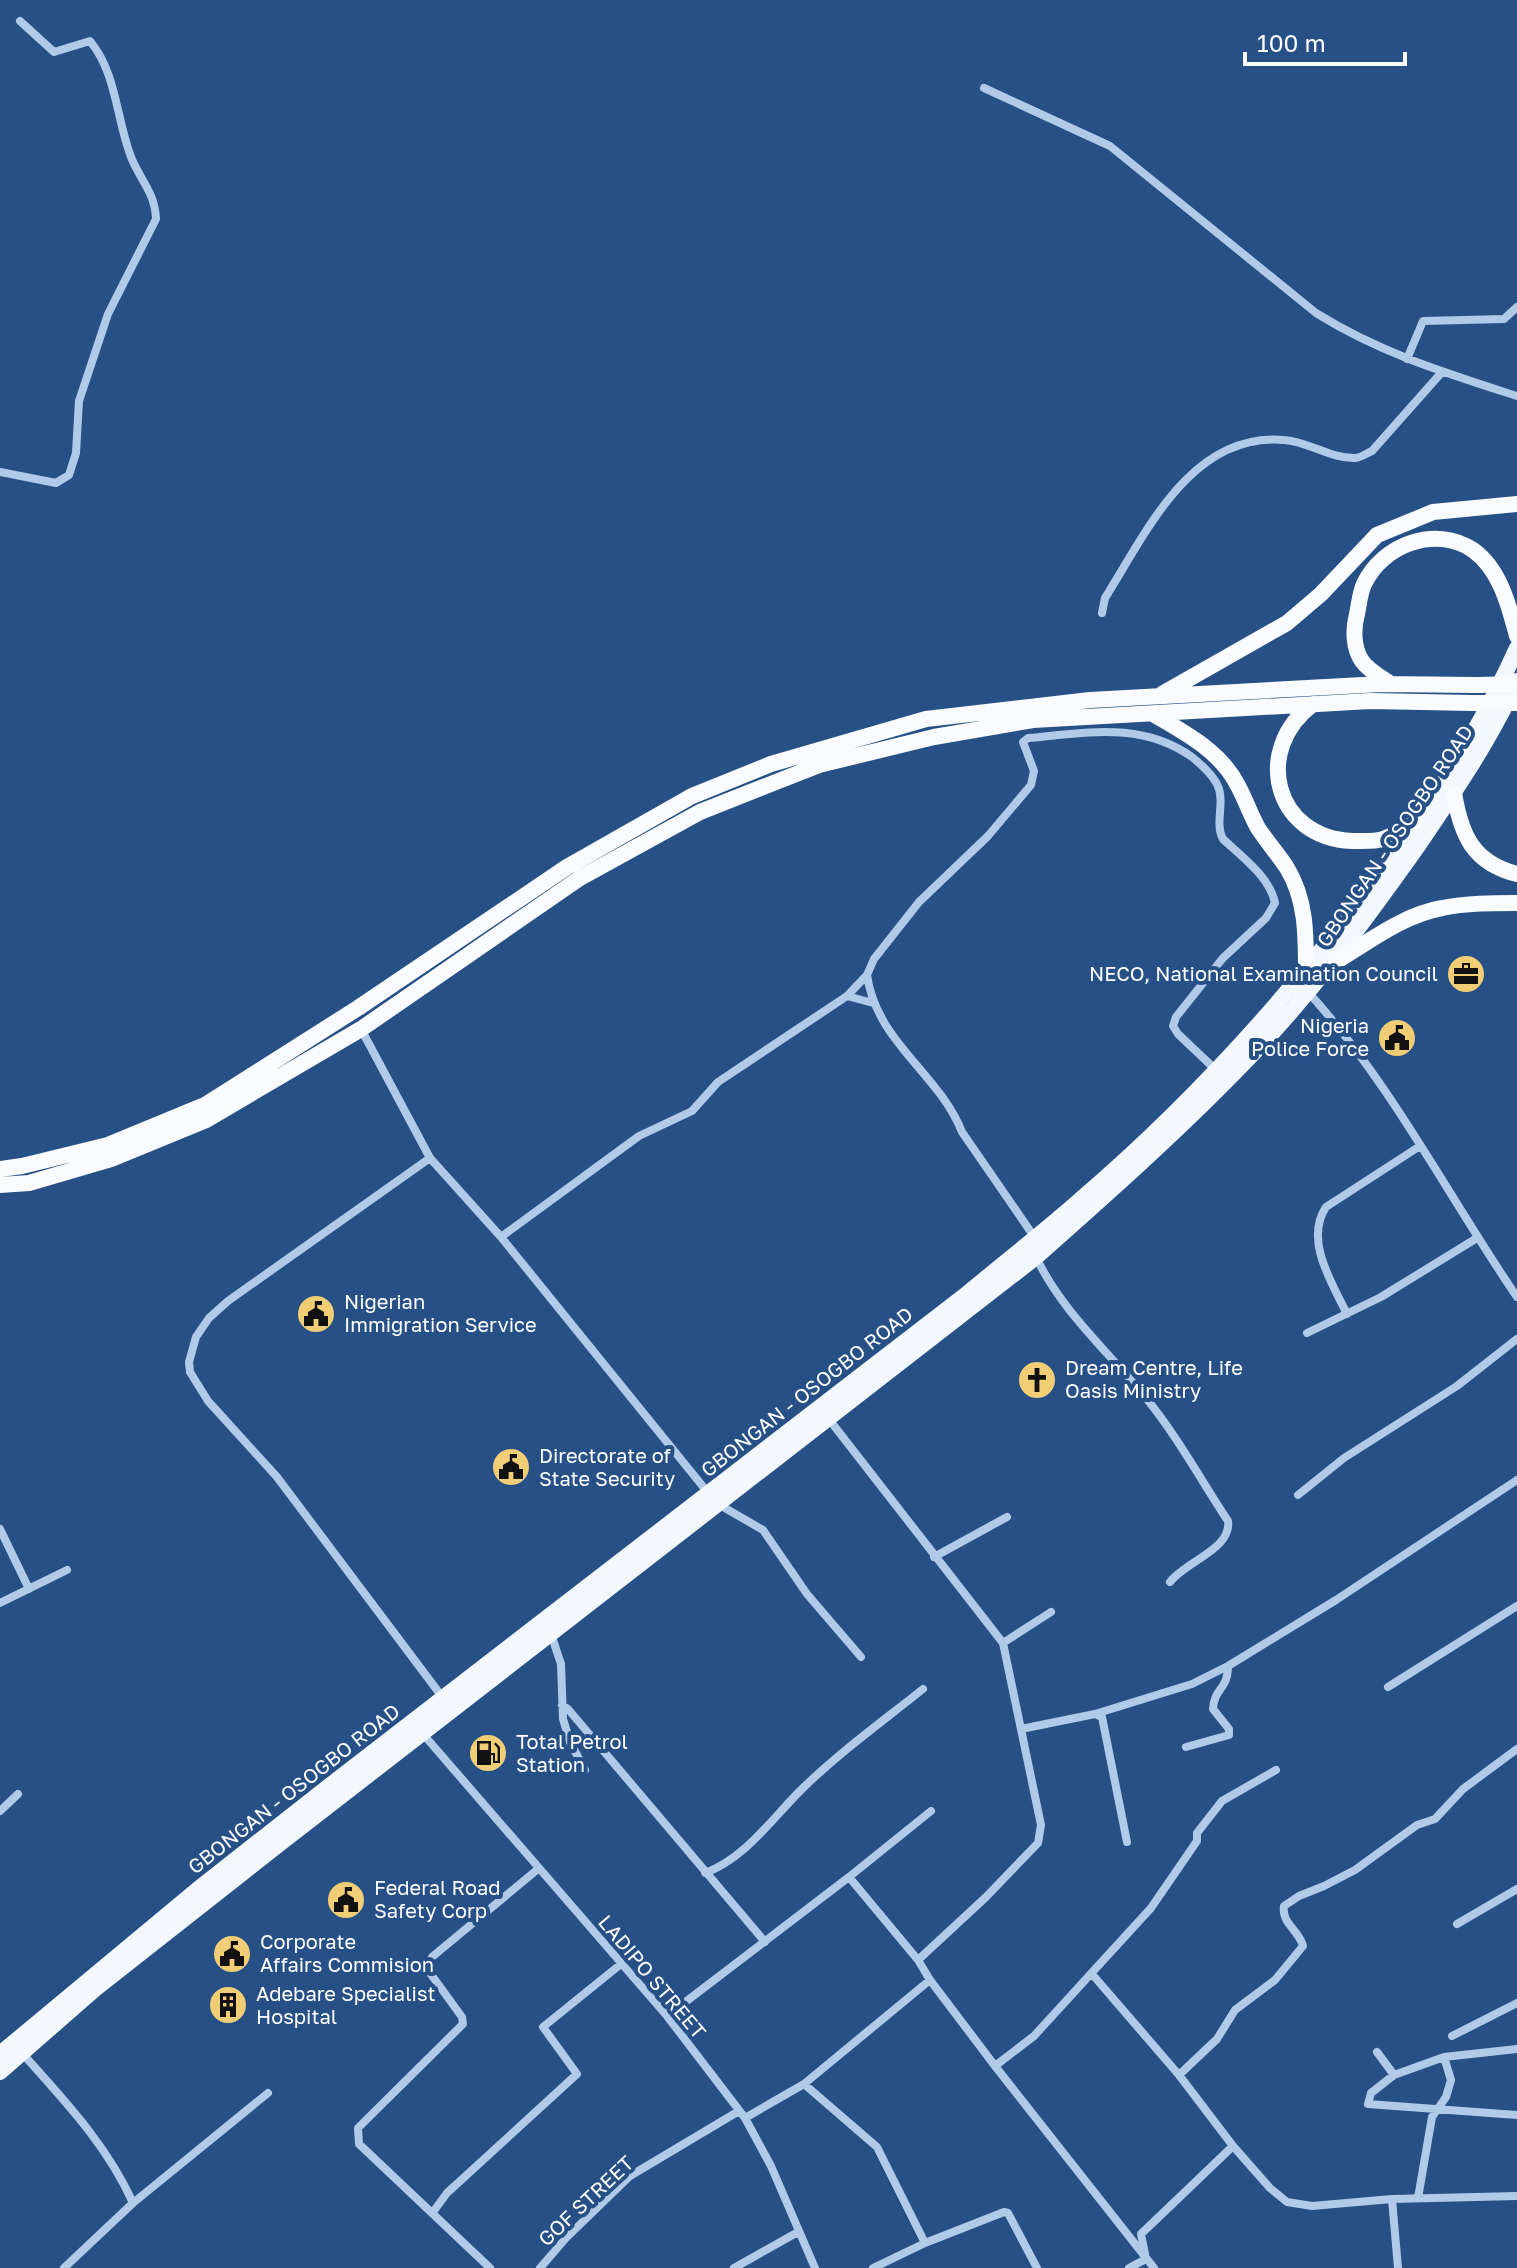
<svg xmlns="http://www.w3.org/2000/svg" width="1517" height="2268" font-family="'Golos Text',sans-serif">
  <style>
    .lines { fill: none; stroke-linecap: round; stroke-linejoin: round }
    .minor { stroke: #b1cae8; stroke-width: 8 }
    .primary { stroke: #f3f7fe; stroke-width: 16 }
    .trunk { stroke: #f9fbfe; stroke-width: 16 }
    .trunk-bridge { stroke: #f9fbfe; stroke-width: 16 }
    .labels { text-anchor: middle; stroke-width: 8; stroke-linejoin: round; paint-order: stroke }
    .street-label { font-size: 20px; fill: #fff; stroke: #265086 }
    .poi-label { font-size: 20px; fill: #fff; stroke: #265086; text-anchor: start }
  </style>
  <rect width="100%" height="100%" fill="#265086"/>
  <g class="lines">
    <!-- minor -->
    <path class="minor" d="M984 88 1110 146 1316 313C1380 353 1446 373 1517 396
      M1407 359 1423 321 1504 319 1517 307
      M0 472 56 483 69 475 76 453 79 401 108 314 156 219C155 192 140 180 131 157 116 118 117 74 90 41L54 52 20 21
      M1102 613 1105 598C1146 533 1191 432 1284 440 1307 441 1331 459 1355 458 1360 458 1367 453 1372 451L1442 372
      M867 975C877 1043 938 1072 962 1132L1035 1238
      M1308 992C1391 1083 1448 1196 1517 1297
      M847 996 873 1003
      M361 1029 430 1158 501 1237 709 1494
      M430 1158 228 1301 209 1318 196 1337 189 1362 190 1372 208 1401 277 1477 443 1698
      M501 1237 639 1136 692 1111 718 1082 847 996 867 975 874 959 919 902 988 836 1031 785 1034 771 1023 742 1028 738C1087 733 1141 721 1192 757 1202 765 1211 773 1217 784 1226 802 1214 823 1223 839 1242 857 1270 877 1275 903L1266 918 1223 958 1176 1017 1173 1026 1178 1034 1216 1070
      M1036 1257C1062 1312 1108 1351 1146 1398 1177 1436 1201 1480 1228 1521 1232 1549 1186 1561 1170 1582
      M1347 1314C1332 1283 1304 1240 1326 1207L1420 1146
      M1307 1333 1381 1297 1477 1238
      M828 1418 1003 1643 1041 1825 1038 1843 986 1897 918 1960
      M1298 1495 1344 1458 1457 1386 1517 1339
      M718 1504 763 1530 807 1594 861 1657
      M0 1529 29 1589
      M934 1557 1007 1517
      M0 1603 67 1570
      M551 1634 561 1664 563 1719 570 1742 585 1770
      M1003 1643 1051 1612
      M1388 1687 1517 1606
      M562 1705 568 1709 765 1942
      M1095 1714 1192 1684 1228 1666
      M1021 1729 1095 1714 1102 1717 1127 1842
      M423 1734 667 2016 745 2118 771 2166 815 2268
      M1186 1747 1229 1735V1729L1213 1709C1214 1688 1228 1690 1228 1666L1336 1600 1517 1480
      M0 1811 18 1794
      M705 1873C746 1858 773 1817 803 1788 840 1752 883 1721 923 1689
      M849 1877 918 1960 930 1980 995 2066 1154 2268
      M1457 1924 1517 1889
      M1092 1974 1179 2075 1233 2146 1270 2188 1287 2202 1312 2206 1392 2199 1517 2196
      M667 2016 849 1877 931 1811
      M1452 2036 1517 2003
      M1377 2052 1394 2075 1444 2057 1517 2049
      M22 2053C64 2100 107 2145 133 2203
      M995 2066 1034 2036 1151 1908 1197 1841V1833L1222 1801 1276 1770
      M1179 2075 1217 2039 1235 2010 1275 1980 1303 1946C1299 1930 1281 1923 1284 1906L1299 1896 1324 1886 1355 1870 1417 1825 1435 1819 1463 1789 1517 1749
      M1394 2075 1371 2093 1368 2104 1517 2115
      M804 2084 877 2147 925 2243
      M745 2118 804 2084 930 1980
      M1418 2198 1432 2117 1446 2097 1451 2080 1444 2057
      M1392 2199 1398 2268
      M433 2212 447 2193 577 2074 543 2027 621 1964
      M1145 2254 1141 2234 1233 2146
      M64 2268 133 2203 268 2093
      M490 2268 359 2144 358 2128 463 2024 462 2017 430 1973 428 1967 432 1957 538 1869
      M540 2268 566 2238 630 2176 739 2111
      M734 2268 798 2232
      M873 2268 925 2243 1004 2212 1008 2213 1037 2268
      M1129 2268 1146 2259"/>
    <!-- primary -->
    <path class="primary" d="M0 2054 202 1886 333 1783 968 1293C1005 1262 1044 1232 1080 1200 1199 1098 1306 978 1397 851 1442 786 1485 720 1517 648
      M0 2072 95 1989 278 1845 1036 1257C1106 1195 1176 1133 1241 1066 1308 998 1365 921 1420 843 1455 791 1491 739 1517 681"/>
    <!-- trunk -->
    <path class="trunk" d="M1391 684C1382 678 1369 671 1362 661 1353 648 1353 629 1357 614 1359 604 1360 593 1364 584 1383 544 1436 525 1473 550 1500 569 1509 606 1517 636
      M1162 694 1287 623 1321 594 1377 535 1433 512 1517 504
      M1313 704C1252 749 1274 838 1352 841 1362 841 1374 842 1383 839 1395 835 1406 827 1417 822
      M1153 714C1184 732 1220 751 1237 784 1245 798 1250 814 1258 828 1267 842 1278 854 1287 868 1306 899 1306 934 1306 970
      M1454 793C1461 835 1473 863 1517 874
      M1332 964C1366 944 1402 915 1442 908 1467 903 1492 903 1517 903
      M0 1169 22 1166 108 1145 205 1105 358 1008 567 867 692 796 771 764 926 719 1090 700 1381 684 1478 685
      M0 1185 29 1183 111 1159 206 1120 361 1029 580 878 700 812 819 765 934 737 1033 720 1370 701 1473 703"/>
    <!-- trunk-bridge -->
    <path class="trunk-bridge" d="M1478 685 1517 684
      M1473 703H1517"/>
  </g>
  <!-- icons -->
  <defs>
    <g id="office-disc" transform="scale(2)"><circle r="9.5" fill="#f1cd76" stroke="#265086"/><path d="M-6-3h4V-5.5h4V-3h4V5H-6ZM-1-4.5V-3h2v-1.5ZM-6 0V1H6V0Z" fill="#111"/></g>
    <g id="civic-disc" transform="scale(2)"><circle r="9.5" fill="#f1cd76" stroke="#265086"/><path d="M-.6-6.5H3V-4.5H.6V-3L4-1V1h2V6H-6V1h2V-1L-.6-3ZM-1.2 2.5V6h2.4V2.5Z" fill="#111"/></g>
    <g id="church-disc" transform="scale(2)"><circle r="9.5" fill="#f1cd76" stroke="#265086"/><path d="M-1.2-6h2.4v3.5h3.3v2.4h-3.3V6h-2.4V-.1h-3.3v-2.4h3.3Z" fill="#111"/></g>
    <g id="fuel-disc" transform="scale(2)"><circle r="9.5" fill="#f1cd76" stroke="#265086"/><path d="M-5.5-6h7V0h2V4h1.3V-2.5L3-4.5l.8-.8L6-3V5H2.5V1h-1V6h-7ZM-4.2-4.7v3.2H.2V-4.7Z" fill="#111"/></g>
    <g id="building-disc" transform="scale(2)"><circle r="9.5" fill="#f1cd76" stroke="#265086"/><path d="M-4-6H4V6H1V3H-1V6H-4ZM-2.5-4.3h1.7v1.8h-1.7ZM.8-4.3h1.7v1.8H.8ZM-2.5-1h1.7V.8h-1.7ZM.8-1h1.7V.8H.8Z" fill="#111"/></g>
  </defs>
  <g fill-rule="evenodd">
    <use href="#office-disc" x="1466" y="974"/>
    <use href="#civic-disc" x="1397" y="1038"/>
    <use href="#civic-disc" x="316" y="1314"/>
    <use href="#church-disc" x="1037" y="1380"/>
    <use href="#civic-disc" x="511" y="1467"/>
    <use href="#fuel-disc" x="488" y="1753"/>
    <use href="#civic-disc" x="346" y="1900"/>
    <use href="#civic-disc" x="232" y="1954"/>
    <use href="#building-disc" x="228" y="2005"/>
  </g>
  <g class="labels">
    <!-- street labels -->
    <g class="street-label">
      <text transform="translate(1395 836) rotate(-56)" y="7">GBONGAN - OSOGBO ROAD</text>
      <text transform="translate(807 1392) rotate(-38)" y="7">GBONGAN - OSOGBO ROAD</text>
      <text transform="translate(294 1789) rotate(-38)" y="7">GBONGAN - OSOGBO ROAD</text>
      <text transform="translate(652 1977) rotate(50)" y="7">LADIPO STREET</text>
      <text transform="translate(586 2201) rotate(-43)" y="7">GOF STREET</text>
    </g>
    <!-- poi labels -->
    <g class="poi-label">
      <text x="1438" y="981" text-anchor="end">NECO, National Examination Council</text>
      <text x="1369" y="1033" text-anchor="end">Nigeria<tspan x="1369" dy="23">Police Force</tspan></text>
      <text x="344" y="1309">Nigerian<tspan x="344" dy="23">Immigration Service</tspan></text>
      <text x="1065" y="1375">Dream Centre, Life<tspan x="1065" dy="23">Oasis Ministry</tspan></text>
      <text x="539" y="1463">Directorate of<tspan x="539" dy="23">State Security</tspan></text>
      <text x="516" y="1749">Total Petrol<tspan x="516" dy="23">Station</tspan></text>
      <text x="374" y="1895">Federal Road<tspan x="374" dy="23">Safety Corp</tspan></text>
      <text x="260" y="1949">Corporate<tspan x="260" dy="23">Affairs Commision</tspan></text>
      <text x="256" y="2001">Adebare Specialist<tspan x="256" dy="23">Hospital</tspan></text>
    </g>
  </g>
  <!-- scale -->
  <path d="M1245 52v12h160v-12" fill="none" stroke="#ffffff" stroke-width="4"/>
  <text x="1257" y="52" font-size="24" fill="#ffffff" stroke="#265086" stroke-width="6" paint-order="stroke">100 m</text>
</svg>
